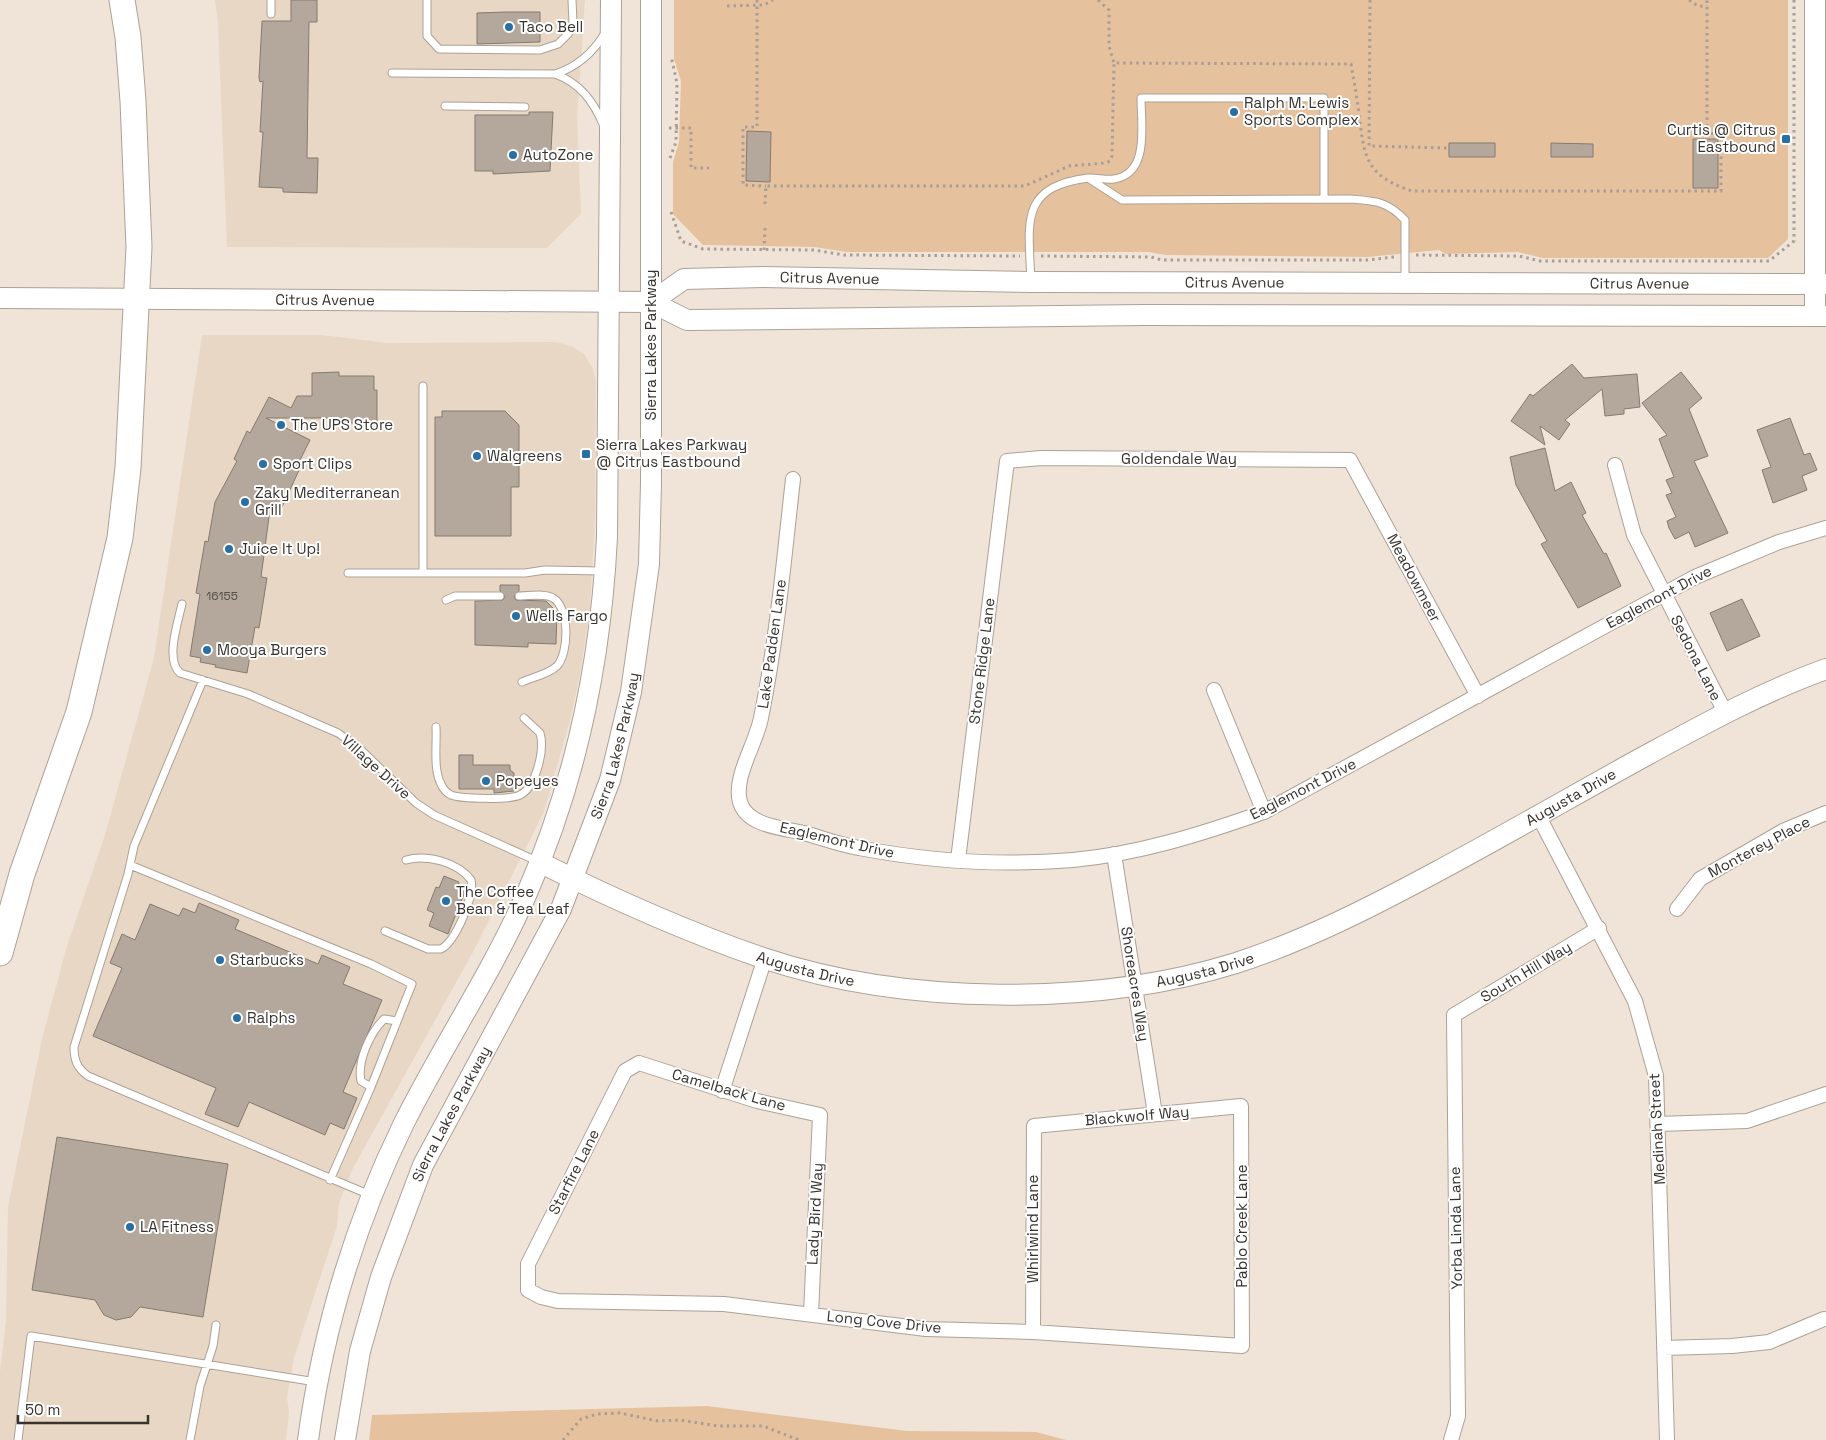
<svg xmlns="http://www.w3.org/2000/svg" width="1826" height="1440" font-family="'Space Grotesk',sans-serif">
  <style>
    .built { fill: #e8d7c5 }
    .green { fill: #e6c19e }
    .building { fill: #b4a89d; stroke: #857a70 }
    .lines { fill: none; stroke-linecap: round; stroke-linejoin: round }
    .lane-casing { stroke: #ada196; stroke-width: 9 }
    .street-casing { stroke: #ada196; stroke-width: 16 }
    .secondary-casing { stroke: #ada196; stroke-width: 22 }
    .highway-casing { stroke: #ada196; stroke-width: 27 }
    .path { stroke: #a89e96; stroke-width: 3; stroke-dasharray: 2.5 4; stroke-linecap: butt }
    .lane { stroke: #fff; stroke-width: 7 }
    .street { stroke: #fff; stroke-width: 14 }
    .secondary { stroke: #fff; stroke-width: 20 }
    .highway { stroke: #fff; stroke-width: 25 }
    .poi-dot { fill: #286fa3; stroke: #fff; stroke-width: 2 }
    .labels { text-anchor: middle; stroke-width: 4; stroke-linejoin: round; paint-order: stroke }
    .number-label { font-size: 12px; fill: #57504a }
    .poi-label { font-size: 15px; fill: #38332f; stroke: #fff; text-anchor: start }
    .street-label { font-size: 15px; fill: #38332f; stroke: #fff }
  </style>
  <rect width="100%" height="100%" fill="#f0e3d7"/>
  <!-- built -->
  <path class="built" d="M215 0H585L577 117 581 214 547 248 227 247 218 24Z
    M202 335H322L387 343 556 342 571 346 584 354 592 367 596 380 595 519 590 608 579 680 569 724 544 812 473 952 352 1170 339 1203 337 1226 294 1358 287 1397 289 1412 286 1440H0V1372L6 1321 8 1207 42 1039 67 946 105 835 154 658Z"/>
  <!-- green -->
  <path class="green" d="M674 0H1788V239L1768 258H1543L1518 252 1446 254 1439 250 1367 257 1166 255 1148 252H846L815 247 703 245 673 214V162L679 142 681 81 674 59Z
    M707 1406 907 1431 1036 1432 1066 1440H369L372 1415Z"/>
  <!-- building -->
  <path class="building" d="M291 0H317V22H309L307 158H318L317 193 283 192V188L259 187 263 132H260L263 81 260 82 259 78 262 21H291Z
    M506 12H540V42L477 44V13Z
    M529 112H553L550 171 493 174V171H475V115H529Z
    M747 131 771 132 770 182 746 181Z
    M1693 139H1718V188H1693Z
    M1449 143H1495V157H1449Z
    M1551 143 1593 144V157H1551Z
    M1572 364 1584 378 1637 374 1640 407 1624 409V414L1605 416 1602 389 1565 420 1570 424 1559 440 1540 426 1545 445 1511 421 1530 394 1533 396Z
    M339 372V376H374V390H377V422L346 423V418H266L310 440 298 464 301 466 282 507 271 502 261 577 267 578 259 628 255 627 247 673 215 667 216 665 200 662 201 658 190 656 200 594 196 593 205 541 208 542 215 502 237 461 234 459 247 431 250 433 269 397 291 408 297 396H312V373Z
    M1681 372 1702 398 1689 409 1708 456 1694 461 1728 533 1695 547 1689 532 1675 539 1669 528 1667 521 1676 517 1666 495 1672 493 1666 480 1674 477 1659 439 1667 435 1642 403Z
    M442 411H505L519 425V487H511V536H435V417H442Z
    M1790 418 1804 455 1810 453 1817 470 1802 476 1807 490 1773 503 1762 470 1771 467 1757 430Z
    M1545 448 1555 491 1571 482 1586 513 1582 515 1604 554 1606 553 1621 586 1578 608 1541 544 1547 541 1516 485 1510 457Z
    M500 585H519V591L514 596 516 600 546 601 557 612 556 644 528 643V647L475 645V601L503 600 505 596 500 591Z
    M1742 599 1760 636 1727 651 1710 613Z
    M459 755H473V765H510V770L514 773V791L494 793V789H459Z
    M444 876 459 882 458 889 465 892 448 934 429 926 434 913 427 910 436 887 439 888Z
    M199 903 239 920 235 929 318 964 322 955 350 967 343 984 382 1000 343 1092 357 1098 344 1129 330 1123 325 1135 249 1102 238 1127 205 1114 216 1088 93 1036 122 968 110 963 122 934 135 940 150 904 179 916 183 908 195 913Z
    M57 1137 228 1164 203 1317 140 1307 131 1317 116 1320 104 1315 95 1300 32 1290Z"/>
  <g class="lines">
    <!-- lane casing -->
    <g class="lane-casing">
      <path id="lane" d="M271 0V14
        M427 0V36L439 49 540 50 558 44 568 34 573 23 572 0
        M392 73 555 74C580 83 593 101 603 124
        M555 74C577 67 593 53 605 33
        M445 106 525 107
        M1090 178C1098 178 1106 180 1114 179 1150 174 1141 124 1141 98H1324V199
        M1031 282C1029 224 1018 187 1088 178L1122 200 1350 199C1375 201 1387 201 1405 220V281
        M423 386V573
        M348 573H525L545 570 602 571
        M519 596C529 596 545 593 553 598 570 608 569 653 557 666 549 674 533 677 522 682
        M446 600 455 596H500
        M182 604C178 622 165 660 180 673L248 694 338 733 358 747 416 803 434 815 537 861
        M203 680 134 846 128 874 74 1047C74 1060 77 1068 88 1076L370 1195
        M436 727C437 744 433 769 441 784 443 789 447 793 451 795 461 799 511 800 520 795 536 787 545 750 540 733L524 718
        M130 865 371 964 412 984 371 1087 330 1180
        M385 931 428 949H441C456 941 475 895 471 880 458 862 426 854 406 860
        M371 1087 361 1081C357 1061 370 1033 384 1019L397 1021
        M18 1440 31 1336 316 1382
        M190 1440 200 1386 213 1346 216 1325"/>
    </g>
    <!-- street casing -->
    <g class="street-casing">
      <path id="street" d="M1615 465 1634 535 1725 712
        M793 479C784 559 777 639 761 718 756 744 733 777 740 802 747 826 783 828 804 833 822 838 840 845 859 848 928 861 1002 866 1073 860 1138 854 1202 834 1264 812L1695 577 1779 542 1826 528
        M1214 690 1264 812
        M1538 815 1635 1001 1656 1076 1667 1440
        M1114 854 1155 1114
        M958 860 1007 461 1041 458 1350 460 1478 696
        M1677 909 1700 879 1783 831 1826 813
        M722 1091 765 958
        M1658 1124 1747 1121 1826 1094
        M811 1314 820 1115 757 1101 639 1063 625 1071 528 1264V1290L541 1297 558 1301 724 1304 926 1329 1033 1332 1242 1346 1241 1106 1034 1126 1033 1332
        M1664 1348 1732 1346 1769 1342 1824 1319
        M1451 1440 1458 1416 1454 1015 1599 928"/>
    </g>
    <!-- secondary casing -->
    <g class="secondary-casing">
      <g id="secondary">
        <path id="s1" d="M0 298 651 302 687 320 1144 315 1826 316"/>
        <path id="s2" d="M651 302 684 279 763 277 1031 282 1826 284"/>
        <path d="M1815 316V0"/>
        <path id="s3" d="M539 862C611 898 687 932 763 958 903 1005 1095 1007 1236 963 1307 940 1373 906 1438 871 1507 834 1576 794 1645 756 1704 724 1762 692 1826 669"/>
        <path d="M308 1440C323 1329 355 1223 404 1123 443 1045 492 973 527 893 577 779 601 661 607 537L611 0"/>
        <path id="s4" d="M345 1440 360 1351 381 1277 423 1165 561 909 610 780 631 692 649 564 651 483V0"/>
      </g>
    </g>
    <!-- highway casing -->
    <g class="highway-casing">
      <path id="highway" d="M0 953 22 874 79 712 120 538 128 468 139 247 133 101 128 37 122 0"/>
    </g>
    <!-- path -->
    <path class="path" d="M757 0V127H743V185L766 186
      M1098 0 1109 10V46L1114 63
      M1370 0 1369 146 1448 148
      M1689 0 1698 6H1707
      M727 6 764 5 773 0
      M669 128H691V168H709
      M670 158 676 142 677 83 671 56
      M765 204 766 186H1025L1069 166 1105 163 1110 161 1112 156 1114 63 1351 64C1354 81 1357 97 1359 114 1364 157 1366 176 1412 191H1721V134L1707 133V0
      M671 212 681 241 703 249 814 250 844 255 1020 256
      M764 250 765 228
      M1416 255 1519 256 1540 261H1769L1794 241V0
      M1041 256 1151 257 1162 260H1368L1394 257
      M563 1440 581 1419 597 1414 620 1413 658 1421 680 1420 718 1426H763L799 1440"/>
    <!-- lane -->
    <use href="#lane" class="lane"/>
    <!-- street -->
    <use href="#street" class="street"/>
    <!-- secondary -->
    <use href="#secondary" class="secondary"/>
    <!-- highway -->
    <use href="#highway" class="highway"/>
  </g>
  <!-- markers -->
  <g class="poi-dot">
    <circle cx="509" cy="27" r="5"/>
    <circle cx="1234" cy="112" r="5"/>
    <rect x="1781" y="134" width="10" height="10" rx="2.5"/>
    <circle cx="513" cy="155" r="5"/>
    <circle cx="281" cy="425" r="5"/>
    <rect x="581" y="449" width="10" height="10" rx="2.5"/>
    <circle cx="477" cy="456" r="5"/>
    <circle cx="263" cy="464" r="5"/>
    <circle cx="245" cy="502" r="5"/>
    <circle cx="229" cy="549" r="5"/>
    <circle cx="516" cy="616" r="5"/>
    <circle cx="207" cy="650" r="5"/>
    <circle cx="486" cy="781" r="5"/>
    <circle cx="446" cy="901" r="5"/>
    <circle cx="220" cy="960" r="5"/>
    <circle cx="237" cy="1018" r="5"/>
    <circle cx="130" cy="1227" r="5"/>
  </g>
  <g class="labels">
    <!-- number labels -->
    <g class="number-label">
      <text x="222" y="600">16155</text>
    </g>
    <!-- poi labels -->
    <g class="poi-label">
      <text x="519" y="32">Taco Bell</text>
      <text x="1244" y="108">Ralph M. Lewis<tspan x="1244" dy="17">Sports Complex</tspan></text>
      <text x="1776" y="135" text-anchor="end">Curtis @ Citrus<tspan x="1776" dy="17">Eastbound</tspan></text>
      <text x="523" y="160">AutoZone</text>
      <text x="291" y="430">The UPS Store</text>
      <text x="596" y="450">Sierra Lakes Parkway<tspan x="596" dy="17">@ Citrus Eastbound</tspan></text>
      <text x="487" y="461">Walgreens</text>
      <text x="273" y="469">Sport Clips</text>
      <text x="255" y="498">Zaky Mediterranean<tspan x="255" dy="17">Grill</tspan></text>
      <text x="239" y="554">Juice It Up!</text>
      <text x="526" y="621">Wells Fargo</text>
      <text x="217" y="655">Mooya Burgers</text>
      <text x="496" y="786">Popeyes</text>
      <text x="456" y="897">The Coffee<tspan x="456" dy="17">Bean &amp; Tea Leaf</tspan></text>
      <text x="230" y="965">Starbucks</text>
      <text x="247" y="1023">Ralphs</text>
      <text x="140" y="1232">LA Fitness</text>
    </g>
    <!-- street labels -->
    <g class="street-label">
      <text dy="5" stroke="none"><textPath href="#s2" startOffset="186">Citrus Avenue</textPath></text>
      <text dy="5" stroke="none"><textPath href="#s2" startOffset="591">Citrus Avenue</textPath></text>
      <text dy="5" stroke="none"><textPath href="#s2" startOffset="996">Citrus Avenue</textPath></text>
      <text dy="5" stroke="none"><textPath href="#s1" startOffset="325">Citrus Avenue</textPath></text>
      <text transform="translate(651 345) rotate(-90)" y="5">Sierra Lakes Parkway</text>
      <text x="1179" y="464">Goldendale Way</text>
      <text transform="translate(1414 578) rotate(62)" y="5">Meadowmeer</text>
      <text transform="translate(1659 597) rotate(-28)" y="5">Eaglemont Drive</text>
      <text transform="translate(772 644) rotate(-82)" y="5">Lake Padden Lane</text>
      <text transform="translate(1696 658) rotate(63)" y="5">Sedona Lane</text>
      <text transform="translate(982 661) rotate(-83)" y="5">Stone Ridge Lane</text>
      <text dy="5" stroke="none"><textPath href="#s4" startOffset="750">Sierra Lakes Parkway</textPath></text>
      <text transform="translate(376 767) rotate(42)" y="5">Village Drive</text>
      <text transform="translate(1303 789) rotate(-27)" y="5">Eaglemont Drive</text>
      <text dy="5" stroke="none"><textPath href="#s3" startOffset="1098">Augusta Drive</textPath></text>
      <text transform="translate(837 840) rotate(13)" y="5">Eaglemont Drive</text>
      <text transform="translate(1759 847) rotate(-28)" y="5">Monterey Place</text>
      <text dy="5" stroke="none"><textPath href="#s3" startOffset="288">Augusta Drive</textPath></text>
      <text dy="5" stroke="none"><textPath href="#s3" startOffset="692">Augusta Drive</textPath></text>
      <text transform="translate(1526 972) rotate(-31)" y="5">South Hill Way</text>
      <text transform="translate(1135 984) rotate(81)" y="5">Shoreacres Way</text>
      <text transform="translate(729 1090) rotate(16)" y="5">Camelback Lane</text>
      <text dy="5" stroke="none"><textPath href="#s4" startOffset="345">Sierra Lakes Parkway</textPath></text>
      <text transform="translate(1137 1116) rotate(-5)" y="5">Blackwolf Way</text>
      <text transform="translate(1657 1129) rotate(-93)" y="5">Medinah Street</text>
      <text transform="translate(574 1172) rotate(-63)" y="5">Starfire Lane</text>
      <text transform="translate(815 1214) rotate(-87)" y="5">Lady Bird Way</text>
      <text transform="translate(1242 1226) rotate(-90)" y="5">Pablo Creek Lane</text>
      <text transform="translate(1456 1228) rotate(-91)" y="5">Yorba Linda Lane</text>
      <text transform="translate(1033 1229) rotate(-90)" y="5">Whirlwind Lane</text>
      <text transform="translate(884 1322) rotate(6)" y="5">Long Cove Drive</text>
    </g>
  </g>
  <!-- scale -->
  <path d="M18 1415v8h130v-8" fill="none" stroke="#38332f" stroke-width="2.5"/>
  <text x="25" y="1415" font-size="15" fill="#38332f" stroke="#ffffff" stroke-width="4" paint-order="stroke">50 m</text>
</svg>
